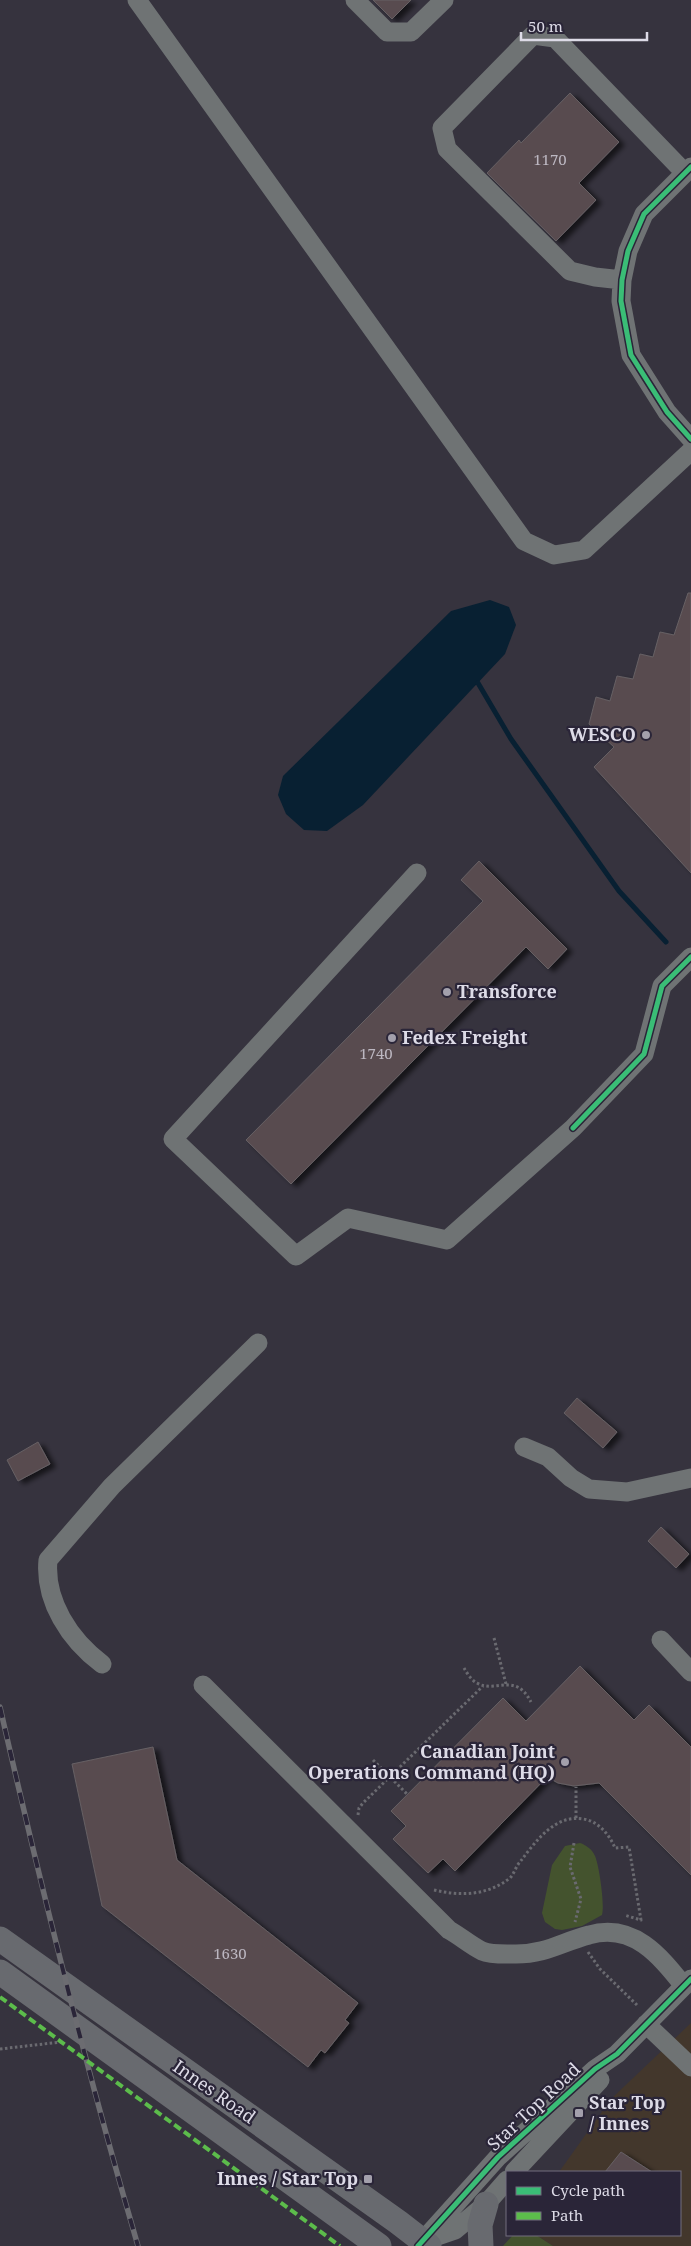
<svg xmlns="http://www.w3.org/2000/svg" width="691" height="2246" font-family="'Noto Serif',serif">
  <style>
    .commercial { fill: #43372c }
    .green { fill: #44532e }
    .water { fill: #082032 }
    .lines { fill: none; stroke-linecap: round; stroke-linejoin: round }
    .stream { stroke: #082032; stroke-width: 5 }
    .building { fill: #594c50; stroke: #666064; filter: url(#shadow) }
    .path { stroke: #6a6a70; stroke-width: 3; stroke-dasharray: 2.5 2.5; stroke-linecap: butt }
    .minor { stroke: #6f7374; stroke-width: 19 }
    .major { stroke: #686a6f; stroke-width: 25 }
    .rail-casing { stroke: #6c6c71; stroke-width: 5.5 }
    .rail { stroke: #2a2538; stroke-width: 4; stroke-dasharray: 11; stroke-linecap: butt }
    .quiet { stroke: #5cbc4b; stroke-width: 4; stroke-dasharray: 8 4; stroke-linecap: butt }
    .cycleway-casing { stroke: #2a2538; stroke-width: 8 }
    .cycleway { stroke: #3abd76; stroke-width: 5 }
    .poi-dot { fill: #a3a0ac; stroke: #2a2538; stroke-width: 2 }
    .labels { text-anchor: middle; stroke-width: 4.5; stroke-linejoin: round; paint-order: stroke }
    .number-label { font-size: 15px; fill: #bcb7c1 }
    .poi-label { font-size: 18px; font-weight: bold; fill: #dddbe7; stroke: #2a2538; text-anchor: end }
    .street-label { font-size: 18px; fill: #dddbe7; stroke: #2a2538 }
  </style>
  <defs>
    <filter id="shadow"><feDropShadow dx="5.5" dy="3" stdDeviation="2.5" flood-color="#0009"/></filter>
  </defs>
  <rect width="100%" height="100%" fill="#36333e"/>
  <!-- commercial -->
  <path class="commercial" d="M691 2023V2246H553L536 2235H680V2172H559L611 2099Z"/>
  <!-- green -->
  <path class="green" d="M580 1843C586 1845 592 1849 595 1856 599 1865 605 1905 602 1915L582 1926 562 1930 555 1929 545 1922 542 1913 552 1865 565 1846Z
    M513 2235H536L553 2246H503Z"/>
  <!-- water -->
  <path class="water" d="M490 600 509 607 516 625 505 654 363 805 327 831 304 830 286 814 278 795 283 776 451 611Z"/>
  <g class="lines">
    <!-- stream -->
    <path class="stream" d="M478 683 511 739 619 891 666 942"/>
  </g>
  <!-- building -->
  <path class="building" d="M373 0H411L392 19Z
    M570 93 619 142 579 183 596 200 556 241 487 173 519 140 521 143Z
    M688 593H691V873L594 767 614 747 589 724 596 697 610 701 617 676 633 679 640 654 653 657 660 632 674 635Z
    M479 861 567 949 548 969 526 947 291 1184 246 1140 483 901 461 880Z
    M577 1398 617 1432 603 1448 564 1413Z
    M38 1442 50 1464 18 1481 7 1460Z
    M661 1527 689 1554 676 1568 648 1541Z
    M580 1666 634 1720 649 1705 691 1747V1875L599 1783 574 1786 558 1783 547 1777 455 1871 443 1859 428 1873 393 1839 406 1826 391 1811 503 1698 526 1721Z
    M153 1747 177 1860 358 2003 345 2020 349 2023 325 2053 321 2050 308 2067 102 1906 72 1764Z
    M621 2152 652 2172H605Z"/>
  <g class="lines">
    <!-- path -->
    <path class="path" d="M494 1638 506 1684
      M464 1668C467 1673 471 1680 477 1683 495 1694 515 1671 531 1702
      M373 1760 407 1794
      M358 1815 359 1808 363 1803 483 1686
      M576 1818V1787
      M574 1843 570 1867 581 1899 575 1922
      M434 1890C460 1896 487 1896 510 1878 514 1874 516 1866 520 1862 535 1842 555 1814 583 1819 598 1821 609 1834 615 1848L629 1847 641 1920 624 1915
      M588 1952 600 1969 637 2005
      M0 2049 61 2042"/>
    <!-- minor -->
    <path class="minor" d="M137 0 524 541 554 555 584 550 691 451
      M355 0 387 32H411L444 0
      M691 167 644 214 628 251 622 280 621 301 631 355 667 412 691 439
      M622 280 595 277 570 271 447 149 442 128 533 35 555 38 685 173
      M417 873 173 1139 296 1256 348 1218 447 1240 573 1128 644 1054 662 986 691 957
      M524 1447 548 1457 571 1478 589 1489 627 1492 691 1478
      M661 1640 691 1672
      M102 1664C70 1640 44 1601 48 1560L112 1486 258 1343
      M203 1685 449 1930C460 1936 470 1945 482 1951 491 1955 506 1954 516 1954 546 1954 562 1942 589 1935 633 1922 660 1956 684 1986
      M646 2024 691 2067
      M514 2172 600 2080
      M423 2241 455 2230 486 2204 507 2180
      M418 2246 498 2157 595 2069 617 2054 691 1979"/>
    <!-- major -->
    <path class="major" d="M0 1939 398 2222 429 2246
      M0 1972 379 2246
      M481 2246 480 2225 486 2204"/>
    <!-- rail casing -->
    <g class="rail-casing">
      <path id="rail" d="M0 1707C41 1888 86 2068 138 2246"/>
    </g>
    <!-- rail -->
    <use href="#rail" class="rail"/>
    <!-- quiet -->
    <path class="quiet" d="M0 1997 340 2246"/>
    <!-- cycleway casing -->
    <g class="cycleway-casing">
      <path id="cycleway" d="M691 167 644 214 628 251 622 280 621 301 631 355 667 412 691 439
        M573 1128 644 1054 662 986 691 957
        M418 2246 498 2157 595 2069 617 2054 691 1979"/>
    </g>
    <!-- cycleway -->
    <use href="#cycleway" class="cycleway"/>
  </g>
  <!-- markers -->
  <g class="poi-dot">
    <circle cx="646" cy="735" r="5"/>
    <circle cx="447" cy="992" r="5"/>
    <circle cx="392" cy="1038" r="5"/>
    <circle cx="565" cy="1762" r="5"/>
    <rect x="574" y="2108" width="10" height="10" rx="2.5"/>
    <rect x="363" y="2174" width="10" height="10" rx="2.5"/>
  </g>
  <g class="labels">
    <!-- number labels -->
    <g class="number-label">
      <text x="550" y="165">1170</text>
      <text x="376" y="1059">1740</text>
      <text x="230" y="1959">1630</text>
    </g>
    <!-- poi labels -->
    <g class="poi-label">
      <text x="636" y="741">WESCO</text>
      <text x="457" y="998" text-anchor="start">Transforce</text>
      <text x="402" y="1044" text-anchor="start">Fedex Freight</text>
      <text x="555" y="1758">Canadian Joint<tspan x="555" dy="21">Operations Command (HQ)</tspan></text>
      <text x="589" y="2109" text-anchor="start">Star Top<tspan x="589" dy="21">/ Innes</tspan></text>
      <text x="358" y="2185">Innes / Star Top</text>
    </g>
    <!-- street labels -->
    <g class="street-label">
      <text transform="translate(214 2092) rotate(35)" y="6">Innes Road</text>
      <text transform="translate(534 2107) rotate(-43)" y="6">Star Top Road</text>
    </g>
  </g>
  <!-- legend -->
  <rect x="506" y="2171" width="175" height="65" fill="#2a2538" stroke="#726e7e"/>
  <rect x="516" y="2187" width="25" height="8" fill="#3abd76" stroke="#726e7e"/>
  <text x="551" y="2196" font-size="15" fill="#dddbe7">Cycle path</text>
  <rect x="516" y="2212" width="25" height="8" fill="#5cbc4b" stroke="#726e7e"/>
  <text x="551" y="2221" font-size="15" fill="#dddbe7">Path</text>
  <!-- scale -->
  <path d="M521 32v8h126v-8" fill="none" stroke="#dddbe7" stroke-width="2.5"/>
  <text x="528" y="32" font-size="15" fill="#dddbe7" stroke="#2a2538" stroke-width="4" paint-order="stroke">50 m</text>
</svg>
